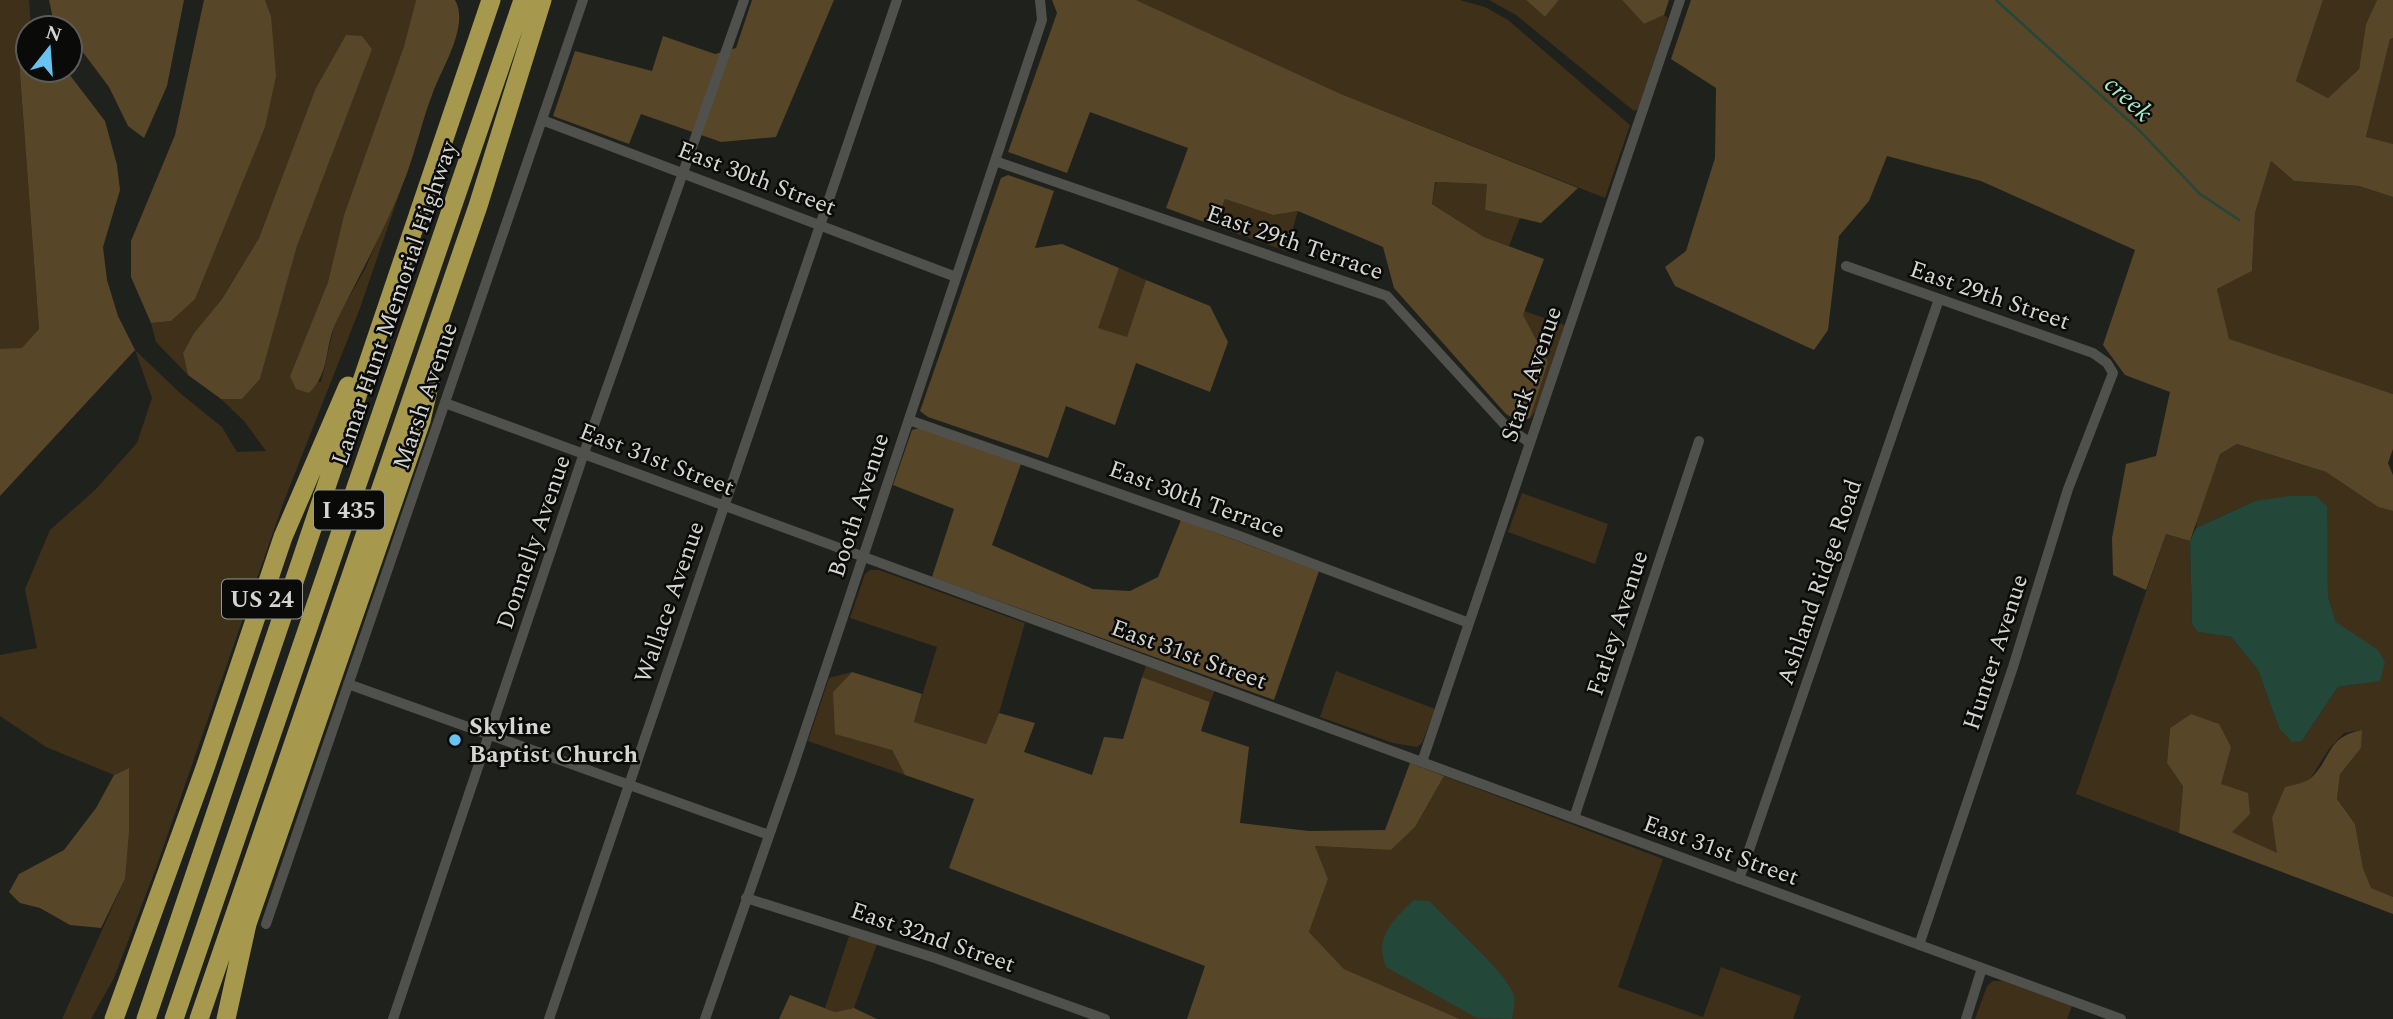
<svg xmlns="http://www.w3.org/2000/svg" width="2393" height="1019" font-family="Spectral,serif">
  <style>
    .green { fill: #3f301a }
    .forest { fill: #584629 }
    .water { fill: #234739 }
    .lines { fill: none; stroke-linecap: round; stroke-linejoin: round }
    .stream { stroke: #234739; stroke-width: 2.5 }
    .minor { stroke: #50514c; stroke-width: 10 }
    .motorway { stroke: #a6984d; stroke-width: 19 }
    .poi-dot { fill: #69c3f1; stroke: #0a0a08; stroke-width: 2.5 }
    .labels { text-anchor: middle; stroke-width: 5; stroke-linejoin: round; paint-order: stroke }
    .shield { fill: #0a0a08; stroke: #989996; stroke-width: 2 }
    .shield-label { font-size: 23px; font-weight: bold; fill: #d5d6d3 }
    .street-label { font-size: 24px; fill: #d5d6d3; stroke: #0a0a08 }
    .poi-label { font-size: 24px; font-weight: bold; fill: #d5d6d3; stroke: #0a0a08; text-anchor: start }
    .water-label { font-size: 26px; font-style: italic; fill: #a5e9cb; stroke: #0a0a08 }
  </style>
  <rect width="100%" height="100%" fill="#1f211c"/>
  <!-- green -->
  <path class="green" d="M0 0H29L31 28H28V43L19 62 39 329 22 349H0Z
    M265 0H416L404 46 344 215 328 282 290 376 321 382 335 322 365 269 405 177 360 308 284 501 156 868 114 978 91 1019H62L125 879 129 768 114 775 46 747 0 716V655L37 648 25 589 50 530 95 490 137 443 152 398 135 350 180 393 222 427 237 452 266 451 244 421 221 399H242L260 379 297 246 315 90 259 238 222 299 194 333 183 353 188 375 156 342 151 323 171 321 271 16Z
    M1136 0H1460L1485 7 1508 20 1630 125 1605 198 1341 94Z
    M1489 0H1526L1545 17 1559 0H1622L1644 24 1664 15 1668 18 1638 109 1634 111 1516 15Z
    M2323 0H2377L2366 24 2359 69 2328 98 2296 81Z
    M2390 38H2393V144L2366 138Z
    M2271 161 2294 181 2359 186 2393 197V394L2228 339 2217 289 2252 271 2255 213Z
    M1436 182 1488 184 1485 210 1520 218 1509 246 1484 237 1432 204Z
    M1225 199 1273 215 1298 211 1286 251 1215 226Z
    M1119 268 1146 280 1127 338 1097 328Z
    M1524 311 1565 325 1536 411 1530 418 1547 362 1522 315Z
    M2237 444 2326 472 2378 507 2393 511V897L2371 889 2363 868 2355 824 2337 799 2340 773 2361 748V730L2344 733 2329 749 2310 779 2272 818 2278 854 2232 832 2221 784 2191 714 2170 728 2167 763 2183 785 2179 833 2076 794 2166 534 2190 541 2192 624 2199 632 2231 637 2258 670 2279 728 2302 741 2338 687 2360 684 2355 637 2336 622 2328 596 2326 506 2255 501 2196 528 2199 509 2220 454Z
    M1522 493 1608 524 1595 564 1508 532Z
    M870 570H879L1025 623 999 713 986 744 914 722 937 647 850 618 865 574Z
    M1146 666 1215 690 1210 702 1142 677Z
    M1336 671 1435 709 1422 743 1417 747 1393 743 1320 717Z
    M852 672 833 692 892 750 905 775 808 741 829 678Z
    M1444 776 1663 859 1618 987 1703 1017 1721 967 1801 996 1793 1019H1460L1344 969 1309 932 1328 879 1315 846 1391 850 1415 827Z
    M849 936 877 944 854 1008 835 1012 825 1008Z
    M1993 981H2003L2072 1006 2067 1019H1975L1987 986Z"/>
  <!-- forest -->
  <path class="forest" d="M49 0H184L167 86 144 138 128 126 109 87 70 35V28H55Z
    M204 0H265L271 16 276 76 265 127 195 299 171 321 151 323 131 277V241L175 135Z
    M416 0H455C470 26 441 69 432 95 422 121 416 149 406 176 387 226 361 272 337 320 324 345 331 372 309 393L296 389 290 376 328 282 344 215 404 46Z
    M752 0H834L776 137 721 142 641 114 629 144 553 116 575 51 652 71 663 36 715 54 736 48Z
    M1052 0H1136L1341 94 1578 188 1541 223 1485 210 1487 184 1435 182 1432 204 1484 237 1544 259 1523 315 1548 362 1530 418 1520 422 1506 414 1394 288 1383 247 1298 211 1273 215 1225 199 1215 226 1166 208 1188 148 1090 112 1067 173 1008 152 1057 13Z
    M1526 0H1559L1545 17Z
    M1622 0H1669L1664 15 1644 24Z
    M1691 0H2323L2296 81 2328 98 2359 69 2366 24 2377 0H2393V38L2390 39 2366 137 2393 144V197L2359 186 2294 181 2271 161 2255 213 2252 271 2217 289 2229 339 2393 394V449L2388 463 2393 475V511L2378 507 2326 472 2237 444 2220 454 2190 541 2166 534 2146 590 2113 575 2112 538 2126 464 2156 456 2170 392 2125 375 2103 345 2135 250 1981 181 1887 156 1869 201 1839 236 1828 330 1814 350 1675 286 1665 267 1686 251 1715 158 1716 88 1671 59Z
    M346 35 362 36 372 49 297 246 260 379 242 399H221L188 375 183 353 194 333 222 299 259 238 315 90Z
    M28 43V70H66L105 121 117 165 120 190 103 247 107 280 118 316 135 350 0 496V349L22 348 39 329 19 61Z
    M1008 175 1054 191 1035 248 1062 244 1119 268 1098 328 1127 337 1146 280 1210 306 1228 342 1210 392 1136 363 1115 425 1066 406 1048 458 928 417 920 411 1001 178Z
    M919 428 1021 464 992 545 1093 589 1130 591 1158 577 1181 520 1319 571 1274 700 932 577 954 509 893 485 912 430Z
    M852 672 922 694 914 722 986 744 999 713 1035 723 1024 752 1092 775 1104 737 1123 739 1142 677 1210 702 1201 731 1249 747 1240 823 1309 831 1385 830 1410 763 1444 776 1415 827 1391 850 1315 846 1328 879 1309 932 1344 969 1460 1019H1187L1205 966 949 868 974 799 905 775 892 750 835 734 833 692Z
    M2191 714 2219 724 2231 747 2221 784 2248 793 2250 814 2232 832 2277 853 2272 818 2285 787C2292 785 2306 783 2311 778 2333 757 2326 737 2362 730L2361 748 2340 774 2337 799 2355 824 2363 868 2371 888 2393 897V914L2179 833 2183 786 2167 763 2170 728Z
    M129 768V831L125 879 101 928 70 925 40 908 20 903 9 892 19 874 64 850 96 808 114 775Z
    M790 995 835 1012 854 1008 877 1019H779Z"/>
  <!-- water -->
  <path class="water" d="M2290 496H2316L2327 506 2328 596 2336 622 2378 650 2385 662 2380 681 2338 687 2302 741 2292 742 2279 728 2258 670 2231 637 2198 632 2192 624 2190 541 2196 528 2255 501Z
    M1414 900 1430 901C1448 923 1509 974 1514 996 1516 1003 1513 1012 1512 1019L1477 1018 1386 967C1374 937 1393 920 1414 900Z"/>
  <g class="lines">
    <!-- stream -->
    <path class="stream" d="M1996 0 2138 129 2200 194 2239 220"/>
    <!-- minor -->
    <path class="minor" d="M542 120 956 277
      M995 161 1387 296 1505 425 1530 443
      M1846 266 2093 353 2107 363 2113 373 2068 489 2013 667 1919 945
      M445 403 2121 1019
      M909 420 1234 534 1469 623
      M348 684 769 835
      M1422 762 1680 0
      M1574 818 1699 441
      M1739 879 1939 299
      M746 898 935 958 1105 1019
      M266 924 583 0
      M393 1019 584 453 744 0
      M549 1019 897 0
      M705 1019 792 770 1042 20 1040 0
      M1966 1019 1982 968"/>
    <!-- motorway -->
    <path class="motorway" d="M114 1019 205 768 283 537 348 386
      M146 1019 491 0
      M174 1019 523 0
      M199 1019 478 206 542 0
      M226 1019 247 924 421 421 430 381"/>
  </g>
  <!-- markers -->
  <circle class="poi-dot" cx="455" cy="740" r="7"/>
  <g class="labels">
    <!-- shield labels -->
    <g class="shield">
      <rect x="314" y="490.5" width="70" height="39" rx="5"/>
      <rect x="222" y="579.5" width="80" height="39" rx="5"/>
    </g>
    <g class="shield-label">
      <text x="349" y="518">I 435</text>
      <text x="262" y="607">US 24</text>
    </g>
    <!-- street labels -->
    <g class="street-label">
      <text transform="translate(757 178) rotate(21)" y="8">East 30th Street</text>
      <text transform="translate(1295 242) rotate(19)" y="8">East 29th Terrace</text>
      <text transform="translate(1990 295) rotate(19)" y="8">East 29th Street</text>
      <text transform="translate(394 303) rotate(-71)" y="8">Lamar Hunt Memorial Highway</text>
      <text transform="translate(1531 374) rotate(-71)" y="8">Stark Avenue</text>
      <text transform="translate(425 396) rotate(-71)" y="8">Marsh Avenue</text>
      <text transform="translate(657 459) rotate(21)" y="8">East 31st Street</text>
      <text transform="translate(1197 499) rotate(20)" y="8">East 30th Terrace</text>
      <text transform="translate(858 505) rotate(-72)" y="8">Booth Avenue</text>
      <text transform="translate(533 542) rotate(-71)" y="8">Donnelly Avenue</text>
      <text transform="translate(1819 582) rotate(-71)" y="8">Ashland Ridge Road</text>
      <text transform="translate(669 602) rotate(-71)" y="8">Wallace Avenue</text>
      <text transform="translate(1617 623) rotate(-72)" y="8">Farley Avenue</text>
      <text transform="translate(1995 652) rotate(-72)" y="8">Hunter Avenue</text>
      <text transform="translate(1189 654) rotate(20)" y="8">East 31st Street</text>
      <text transform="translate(1721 850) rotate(20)" y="8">East 31st Street</text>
      <text transform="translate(933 937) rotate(19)" y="8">East 32nd Street</text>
    </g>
    <!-- poi labels -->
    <g class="poi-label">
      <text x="469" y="734">Skyline<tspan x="469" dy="28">Baptist Church</tspan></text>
    </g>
    <!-- water labels -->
    <g class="water-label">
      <text transform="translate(2129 98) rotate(43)" y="9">creek</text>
    </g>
  </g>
  <!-- north arrow -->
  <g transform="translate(49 49) rotate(17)"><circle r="33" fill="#0a0a08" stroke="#5b5c59" stroke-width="2"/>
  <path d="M0-5L12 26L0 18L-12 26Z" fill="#69c3f1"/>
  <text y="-10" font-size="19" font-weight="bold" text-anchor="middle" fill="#d5d6d3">N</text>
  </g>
</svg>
